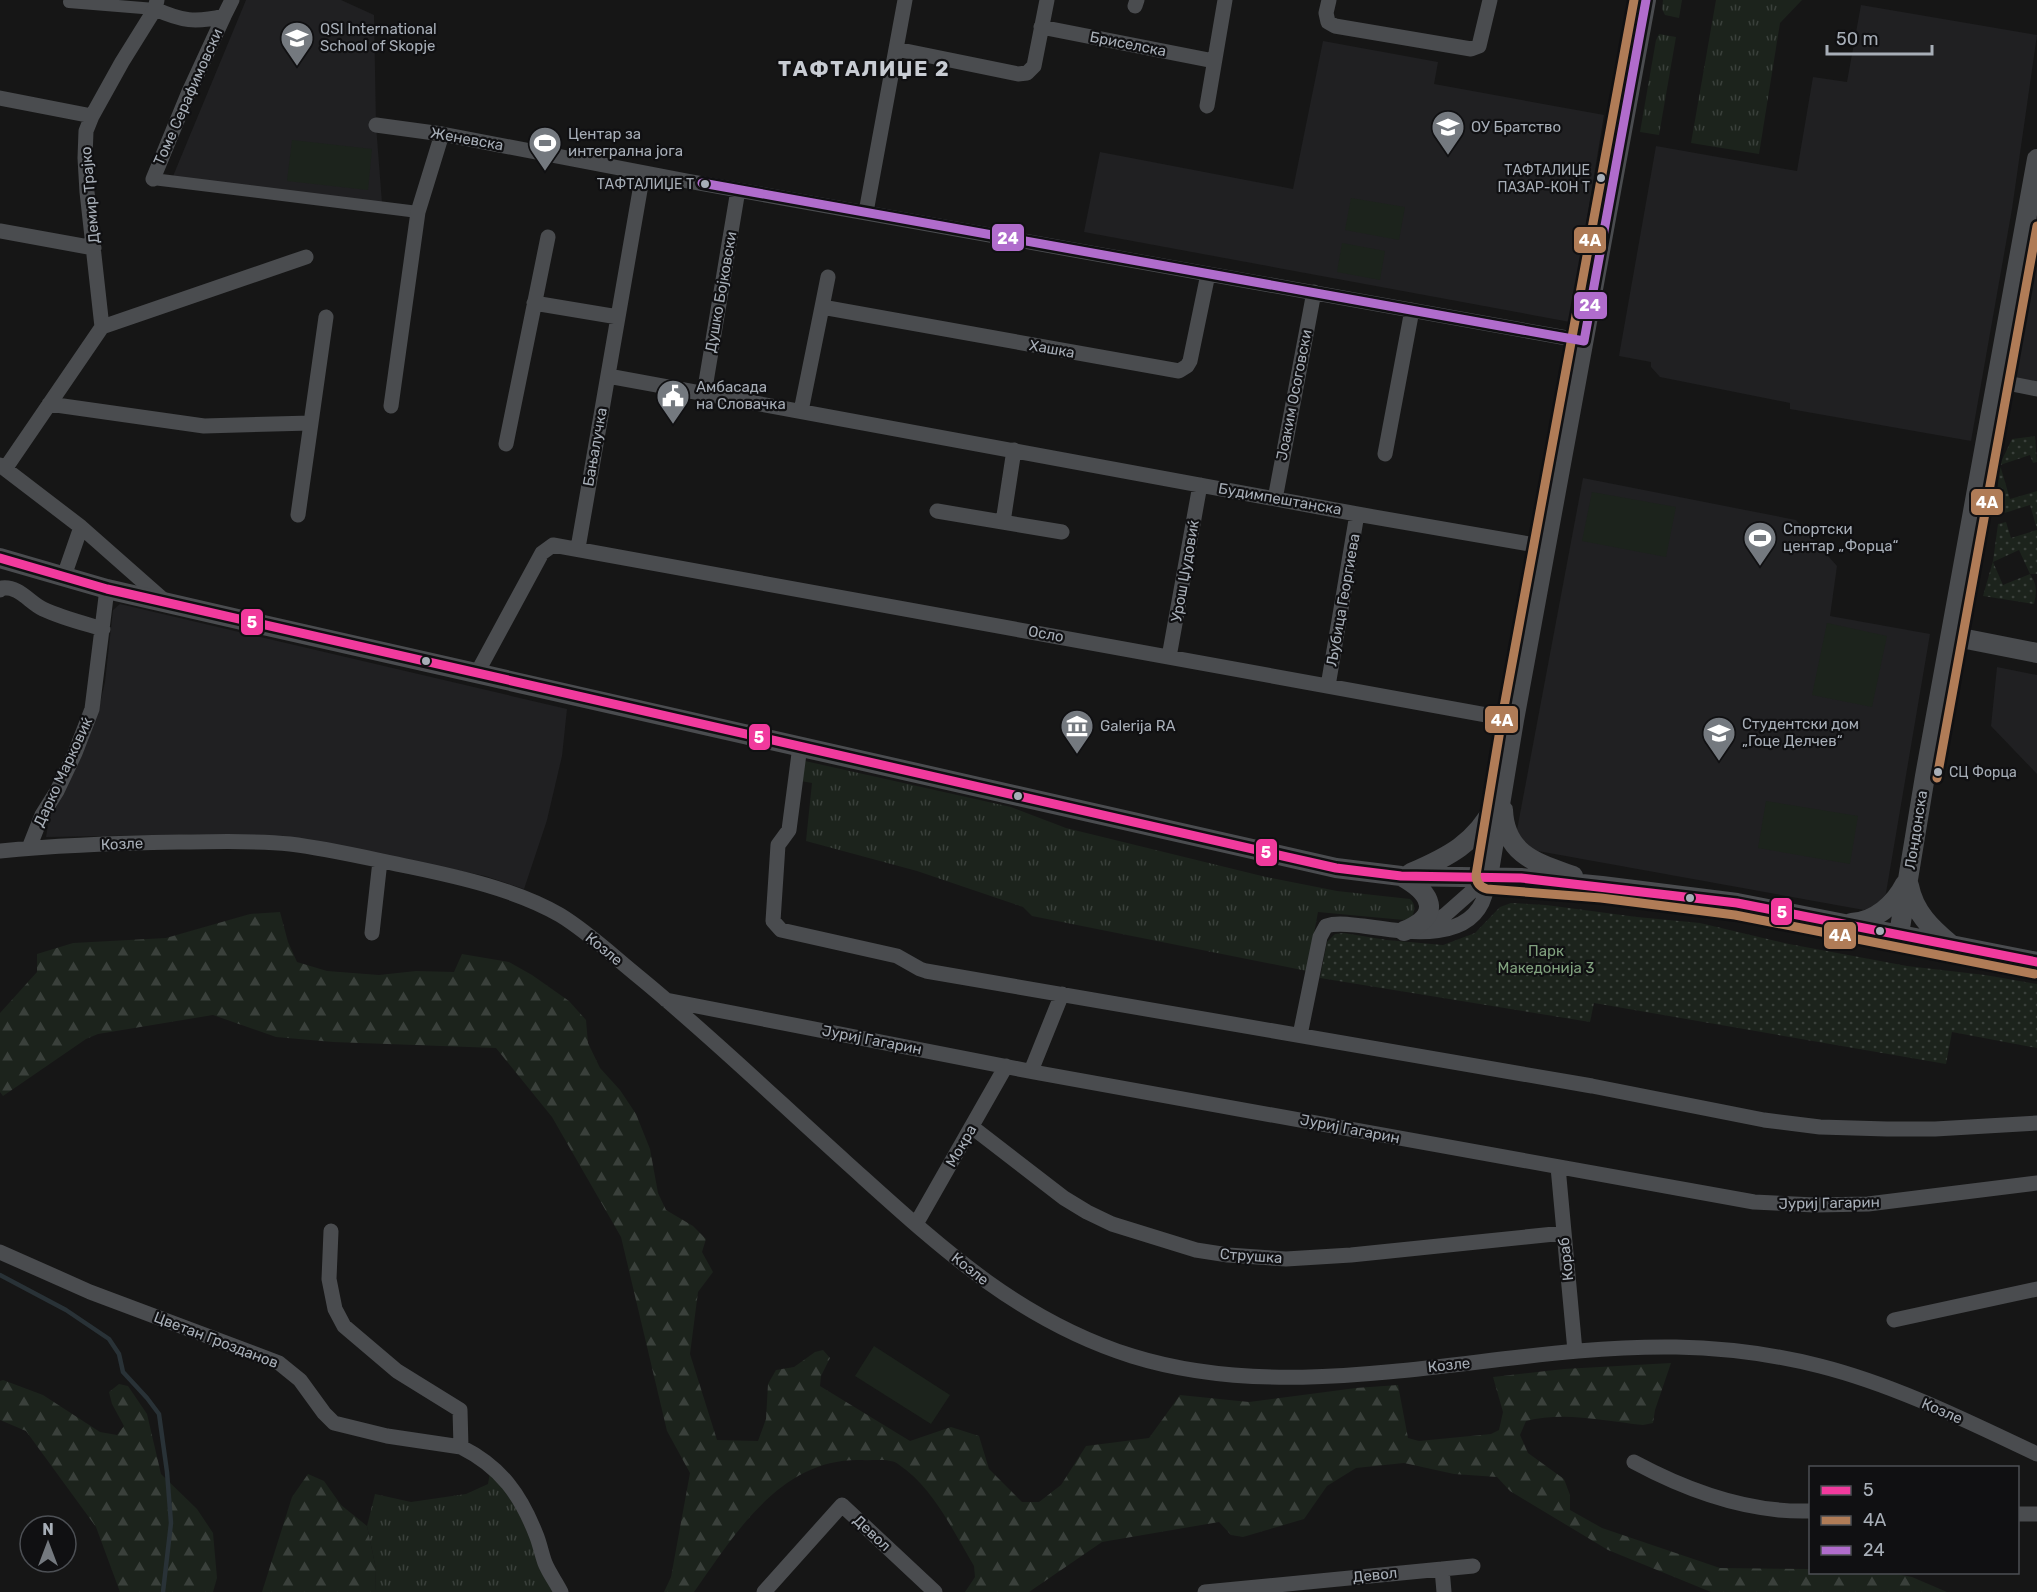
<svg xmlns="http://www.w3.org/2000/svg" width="2037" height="1592" font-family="Rubik,sans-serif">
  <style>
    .built { fill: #202022 }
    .grass { fill: url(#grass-tufts) }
    .forest { fill: url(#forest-firs) }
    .park { fill: url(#park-dots); fill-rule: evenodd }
    .pitch { fill: #1c231c }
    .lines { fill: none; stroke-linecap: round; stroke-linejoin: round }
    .stream { stroke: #293237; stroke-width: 4.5 }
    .pedestrian { stroke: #4a4c4f; stroke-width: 12 }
    .minor { stroke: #4a4c4f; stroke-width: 15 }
    .tertiary { stroke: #4a4c4f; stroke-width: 20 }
    .bus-1-casing { stroke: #101012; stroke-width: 14 }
    .bus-2-casing { stroke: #101012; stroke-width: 14 }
    .bus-3-casing { stroke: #101012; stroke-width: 14 }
    .bus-1 { stroke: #f13a9d; stroke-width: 9 }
    .bus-2 { stroke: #b07c57; stroke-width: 9 }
    .bus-3 { stroke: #b06ccc; stroke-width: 9 }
    .bus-dot { fill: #a7aeb7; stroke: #101012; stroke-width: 2 }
    .labels { text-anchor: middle; stroke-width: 4.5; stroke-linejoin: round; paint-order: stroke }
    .bus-label { font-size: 14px; fill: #a7aeb7; stroke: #101012; text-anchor: end }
    .poi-label { font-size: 15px; fill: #a7aeb7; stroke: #101012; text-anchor: start }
    .street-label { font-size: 15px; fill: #a7aeb7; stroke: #101012 }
    .park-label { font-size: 15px; fill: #80a17e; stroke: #101012 }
    .district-label { font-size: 21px; font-weight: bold; letter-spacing: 1.5px; fill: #c8ccd3; stroke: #101012 }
    .line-badge { stroke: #101012; stroke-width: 2 }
    .badge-label { font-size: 16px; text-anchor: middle; font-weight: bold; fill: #fff }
  </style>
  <defs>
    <pattern id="grass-tufts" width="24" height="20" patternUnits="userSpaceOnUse" patternTransform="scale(1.5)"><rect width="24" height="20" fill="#1c231c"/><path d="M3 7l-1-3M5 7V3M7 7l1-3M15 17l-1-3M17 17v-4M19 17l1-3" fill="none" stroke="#3a403b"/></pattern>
    <pattern id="forest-firs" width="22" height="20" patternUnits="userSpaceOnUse" patternTransform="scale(1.5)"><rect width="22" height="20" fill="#1c231c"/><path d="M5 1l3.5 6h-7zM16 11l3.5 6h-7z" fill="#3a403b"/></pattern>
    <pattern id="park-dots" width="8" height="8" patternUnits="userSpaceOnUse" patternTransform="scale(1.5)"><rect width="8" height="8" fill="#1c231c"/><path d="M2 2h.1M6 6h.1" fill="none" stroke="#3a403b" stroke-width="1.8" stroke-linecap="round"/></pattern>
  </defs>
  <rect width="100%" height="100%" fill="#161616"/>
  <!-- built -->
  <path class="built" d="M246 0H341L374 15 376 125 382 203 171 181Z
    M1861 5 2037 35 2012 209 1971 441 1790 409V403L1660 377 1651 367V362L1619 356 1656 146 1797 171 1813 77 1847 82Z
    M1323 41 1438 62 1434 84 1604 115 1570 322 1084 232 1100 152 1293 189Z
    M2037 193V387L2003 381Z
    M1583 478 1796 520 1837 566 1830 616 1930 634 1886 893 1882 900 1874 906 1864 910 1538 851 1530 848 1524 843 1517 830Z
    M120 604 567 709 562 756 547 820 524 889 485 876 355 849 221 834 46 837 49 819 66 789 98 712 105 682 113 610Z
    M1997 667 2037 675V774L1991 726Z"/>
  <!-- grass -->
  <path class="grass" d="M1663 0H1682L1679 18 1665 15 1662 9Z
    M1716 0H1802L1780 23 1759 154 1691 143Z
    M1659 34 1676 37 1659 135 1640 132 1656 40Z
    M805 761 1011 807 1066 828 1266 877 1337 891 1410 899C1416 904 1415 912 1411 918L1404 920 1318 912 1307 971 1032 916 1023 907 917 871 806 841 812 783 801 781Z
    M491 1466 506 1480 561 1592H375L376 1569 367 1526 375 1494 411 1502 466 1494 488 1484Z"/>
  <!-- forest -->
  <path class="forest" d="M280 912 288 942 297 962 327 971 379 975 416 971 454 972 462 954 509 962 532 975 569 1001 586 1020 588 1043 600 1068 620 1090 636 1114 650 1149 658 1193 666 1210 693 1226 706 1239 702 1252 713 1272 698 1292 690 1354 717 1440 758 1441 766 1419 768 1384 776 1370 794 1367 815 1352 823 1350 830 1358 821 1376 820 1386 910 1441 951 1427 979 1436 989 1469 1022 1502H1039L1061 1485 1086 1446 1149 1438 1180 1395 1249 1402 1356 1388 1398 1385 1408 1438 1419 1441 1491 1434 1499 1430 1503 1412 1493 1377 1564 1369 1671 1363 1655 1410 1653 1423 1643 1425C1605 1421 1564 1411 1526 1421L1520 1435 1528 1453 1564 1479 1570 1495V1510L1602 1528 1720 1568 1810 1569V1572L1892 1573 1912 1577 1947 1592H1711L1608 1550 1510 1491 1497 1477 1454 1474 1404 1463 1356 1468 1327 1486 1304 1519 1243 1537 1231 1535 1219 1522 1102 1542 1029 1592H965L975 1577 974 1566C953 1531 933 1487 898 1464 890 1458 872 1461 862 1460 781 1457 735 1534 694 1592H664L671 1577 690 1473 667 1431 621 1237 552 1117 496 1048 333 1042 276 1037 213 1015 98 1034 86 1039 3 1096 0 1092V1013L37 972V954L73 943 166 938 250 914Z
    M3 1380 43 1395 100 1432 117 1435 124 1426 112 1404 109 1392 119 1384 128 1386 147 1414 161 1474 197 1509 213 1533 217 1578 213 1592H120L96 1527 26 1431 0 1420V1381Z
    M308 1474 324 1481 341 1505 367 1526 376 1569 375 1592H262L292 1497Z"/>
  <!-- park -->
  <path class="park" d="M2035 436 2037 462 2033 463 2030 455 2000 465 2010 499 2037 491V529L2030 505 1995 516 2000 464 2012 439Z
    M2006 522 2011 538 2037 530V574H2030C2037 585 2037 591 2034 604L1983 596 1993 561 1998 524ZM2019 550 2030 574 2003 585 1993 562Z
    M1511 903 1546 905 1637 917 1700 923 1789 944 1907 966 1985 975 2037 984V1048L1952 1032 1946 1064 1594 1003 1590 1022 1320 978 1327 942 1335 934 1344 933 1387 940 1443 945 1475 933 1500 907Z"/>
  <!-- pitch -->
  <path class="pitch" d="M292 140 372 149 368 190 287 181Z
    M1351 198 1405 207 1399 240 1345 230Z
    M1342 243 1385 251 1380 280 1337 272Z
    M1592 492 1676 507 1666 557 1582 541Z
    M1827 623 1887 636 1872 707 1812 695Z
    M1766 801 1858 816 1850 864 1758 848Z
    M874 1346 950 1395 931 1424 855 1376Z"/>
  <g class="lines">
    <!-- stream -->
    <path class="stream" d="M0 1275 66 1310 109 1339 119 1354 123 1372 147 1398 159 1414 167 1472 171 1523 163 1592"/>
    <!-- pedestrian -->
    <path class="pedestrian" d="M69 2 155 9
      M153 179 418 212"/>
    <!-- minor -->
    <path class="minor" d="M1329 0 1326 13 1328 22 1335 26 1471 49 1479 46 1490 0
      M1135 6 1137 0
      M155 9C182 21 195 23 224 16L232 0
      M1041 27 1214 61
      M896 49 1018 74 1027 73 1034 66 1047 0
      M0 98 92 116
      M1207 106 1225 0
      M376 125 442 134 687 181 1584 341
      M153 179 188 94 224 16
      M866 212 905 0
      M0 231 94 248
      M534 303 618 317
      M822 307 828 277
      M102 327 306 257
      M608 376 1357 514 1547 547
      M1997 381 2037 389
      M704 394 738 190
      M49 404 204 426 311 423
      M391 406 418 212 442 134
      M801 411 822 307 1179 371 1187 366 1190 361 1208 274
      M506 444 548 237
      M1385 454 1412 310
      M0 465 81 527 166 602
      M5 469 102 327 87 192 85 158 86 131 92 116 122 62 155 9 157 0
      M1275 499 1314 292
      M937 511 1062 532
      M298 515 326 317
      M1003 522 1014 450
      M578 548 643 173
      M64 576 81 527
      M0 590 2 588C19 586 29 602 43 609 62 618 83 623 103 629
      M1169 657 1200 485
      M477 673 542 553 553 545 1514 720
      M1328 686 1357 514
      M800 746 789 830 778 845 773 921 781 930 897 956 920 969 926 971 1592 1086 1764 1120 1820 1127 1887 1129H1935L2037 1123
      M29 848 42 815 57 791 75 753 92 709 107 589
      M0 851C59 845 119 843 179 842 216 842 253 840 290 844 331 849 371 859 411 867 459 877 517 890 560 915 588 932 613 956 639 977 711 1036 778 1101 847 1163 936 1243 1015 1319 1132 1356 1305 1410 1499 1344 1676 1347 1724 1348 1773 1354 1820 1366 1895 1385 1967 1421 2037 1454
      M1422 930 1445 915 1488 877
      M372 933 380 861
      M666 1000 1039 1073 1754 1202 1815 1205 1868 1204 2037 1183
      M1300 1035 1320 937 1326 926C1338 922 1351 925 1363 926 1401 931 1470 945 1485 895 1487 889 1487 882 1488 877
      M1031 1071 1062 994
      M972 1127 1064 1198 1087 1212 1112 1224 1196 1250 1228 1255 1286 1259 1351 1255 1564 1233
      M1558 1167 1575 1351
      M916 1224 1006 1066
      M0 1252 90 1292 279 1363 300 1380 324 1413 334 1423 387 1436 461 1447 460 1410 397 1371 344 1326 335 1309 329 1279 331 1231
      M1894 1320 2037 1289
      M461 1447C501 1467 521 1495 537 1537 540 1545 542 1555 545 1563 549 1573 556 1582 561 1592
      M1634 1462C1688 1491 1748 1513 1810 1511
      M2018 1514H2037
      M1442 1569 1444 1592
      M764 1592 842 1505 935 1592
      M1205 1592 1473 1566"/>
    <!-- tertiary -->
    <path class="tertiary" d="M0 558 107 589 259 624 1336 868 1401 876 1521 878 1602 886 1737 903 2037 962
      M1951 636 2037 653
      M1503 810C1505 855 1537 863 1573 876
      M1411 873C1448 857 1476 843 1495 805
      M1401 876C1432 893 1443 915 1404 931
      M1488 877 1514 720 1646 0
      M1909 886C1914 912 1931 928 1950 944
      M1851 923C1875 922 1895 904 1905 884
      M1899 934 1925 776 2037 159"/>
    <!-- bus-1 casing -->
    <g class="bus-1-casing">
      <path id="bus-1" d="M0 558 107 589 1336 868 1401 876 1521 878 1737 903 2037 962"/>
    </g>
    <!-- bus-2 casing -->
    <g class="bus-2-casing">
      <path id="bus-2" d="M1634 0 1502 718 1476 875C1476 883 1480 887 1487 889L1601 898 1735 915 2035 974
        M1937 778 2037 226"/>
    </g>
    <!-- bus-3 casing -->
    <g class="bus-3-casing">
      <path id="bus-3" d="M702 183 1584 341 1646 0"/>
    </g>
    <!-- bus-1 -->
    <use href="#bus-1" class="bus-1"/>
    <!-- bus-2 -->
    <use href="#bus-2" class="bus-2"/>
    <!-- bus-3 -->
    <use href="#bus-3" class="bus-3"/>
  </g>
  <!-- icons -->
  <defs>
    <g id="school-pin" transform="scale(1.725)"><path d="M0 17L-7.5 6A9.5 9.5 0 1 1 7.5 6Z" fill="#74797f" stroke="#101012"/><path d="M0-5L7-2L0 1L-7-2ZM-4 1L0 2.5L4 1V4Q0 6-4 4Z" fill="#fff"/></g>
    <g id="stadium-pin" transform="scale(1.725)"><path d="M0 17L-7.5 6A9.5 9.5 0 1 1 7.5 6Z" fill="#74797f" stroke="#101012"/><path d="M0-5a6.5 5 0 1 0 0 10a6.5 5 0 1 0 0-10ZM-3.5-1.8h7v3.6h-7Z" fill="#fff"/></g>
    <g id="civic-pin" transform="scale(1.725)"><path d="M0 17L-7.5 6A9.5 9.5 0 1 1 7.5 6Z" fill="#74797f" stroke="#101012"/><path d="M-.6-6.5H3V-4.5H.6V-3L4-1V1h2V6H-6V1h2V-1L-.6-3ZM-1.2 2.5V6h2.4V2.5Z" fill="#fff"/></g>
    <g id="museum-pin" transform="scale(1.725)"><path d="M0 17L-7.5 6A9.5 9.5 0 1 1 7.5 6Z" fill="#74797f" stroke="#101012"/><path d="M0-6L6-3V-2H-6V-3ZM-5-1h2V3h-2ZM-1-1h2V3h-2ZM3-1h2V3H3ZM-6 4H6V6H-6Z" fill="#fff"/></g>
    <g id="university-pin" transform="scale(1.725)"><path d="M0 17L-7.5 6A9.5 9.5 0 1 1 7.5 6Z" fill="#74797f" stroke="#101012"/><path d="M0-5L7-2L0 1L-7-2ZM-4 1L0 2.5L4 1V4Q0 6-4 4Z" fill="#fff"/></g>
  </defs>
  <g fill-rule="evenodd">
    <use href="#school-pin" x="297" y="38"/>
    <use href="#school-pin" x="1448" y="127"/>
    <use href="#stadium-pin" x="545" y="143"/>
    <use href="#civic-pin" x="673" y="396"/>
    <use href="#stadium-pin" x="1760" y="538"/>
    <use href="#museum-pin" x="1077" y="726"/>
    <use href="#university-pin" x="1719" y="733"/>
  </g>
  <!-- markers -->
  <g class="bus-dot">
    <circle cx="1601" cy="178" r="5"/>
    <circle cx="705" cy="184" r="5"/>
    <circle cx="426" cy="661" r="5"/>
    <circle cx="1938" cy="772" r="5"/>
    <circle cx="1018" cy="796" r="5"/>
    <circle cx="1690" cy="898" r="5"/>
    <circle cx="1880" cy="931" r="5"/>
  </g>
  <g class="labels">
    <!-- bus labels -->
    <g class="bus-label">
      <text x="1590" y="175">ТАФТАЛИЏЕ<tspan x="1590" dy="17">ПАЗАР-КОН Т</tspan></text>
      <text x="694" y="189">ТАФТАЛИЏЕ Т</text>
      <text x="1949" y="777" text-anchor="start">СЦ Форца</text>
    </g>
    <!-- poi labels -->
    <g class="poi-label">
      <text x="320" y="34">QSI International<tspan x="320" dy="17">School of Skopje</tspan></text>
      <text x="1471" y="132">ОУ Братство</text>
      <text x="568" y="139">Центар за<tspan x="568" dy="17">интегрална јога</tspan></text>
      <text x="696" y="392">Амбасада<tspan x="696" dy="17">на Словачка</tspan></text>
      <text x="1783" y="534">Спортски<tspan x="1783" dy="17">центар „Форца“</tspan></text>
      <text x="1742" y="729">Студентски дом<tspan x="1742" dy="17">„Гоце Делчев“</tspan></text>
      <text x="1100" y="731">Galerija RA</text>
    </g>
    <!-- street labels -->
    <g class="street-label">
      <text transform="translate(1128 44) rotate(11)" y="5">Бриселска</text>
      <text transform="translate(188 97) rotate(-66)" y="5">Томе Серафимовски</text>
      <text transform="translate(467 139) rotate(10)" y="5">Женевска</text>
      <text transform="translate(90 195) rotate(-95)" y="5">Демир Трајко</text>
      <text transform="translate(721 292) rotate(-80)" y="5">Душко Бојковски</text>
      <text transform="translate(1052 349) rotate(10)" y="5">Хашка</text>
      <text transform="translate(1294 395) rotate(-79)" y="5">Јоаким Осоговски</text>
      <text transform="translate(595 447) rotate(-80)" y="5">Бањалучка</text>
      <text transform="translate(1280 499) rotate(10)" y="5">Будимпештанска</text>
      <text transform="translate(1185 571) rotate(-80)" y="5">Урош Џудовиќ</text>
      <text transform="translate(1343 600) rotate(-80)" y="5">Љубица Георгиева</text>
      <text transform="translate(1046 634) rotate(10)" y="5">Осло</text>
      <text transform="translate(63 772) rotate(-65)" y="5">Дарко Марковиќ</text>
      <text transform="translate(1916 830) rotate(-81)" y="5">Лондонска</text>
      <text transform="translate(122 844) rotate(-2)" y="5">Козле</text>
      <text transform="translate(604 949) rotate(39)" y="5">Козле</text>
      <text transform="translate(872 1040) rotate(11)" y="5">Јуриј Гагарин</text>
      <text transform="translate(1350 1129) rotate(11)" y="5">Јуриј Гагарин</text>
      <text transform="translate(961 1146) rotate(-60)" y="5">Мокра</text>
      <text transform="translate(1829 1203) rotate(-1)" y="5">Јуриј Гагарин</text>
      <text transform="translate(1251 1256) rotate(4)" y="5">Струшка</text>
      <text transform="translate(1566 1259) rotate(-96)" y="5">Кораб</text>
      <text transform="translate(970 1269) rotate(38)" y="5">Козле</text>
      <text transform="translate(216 1340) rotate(21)" y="5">Цветан Грозданов</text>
      <text transform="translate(1449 1365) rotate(-6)" y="5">Козле</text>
      <text transform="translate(1942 1411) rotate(23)" y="5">Козле</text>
      <text transform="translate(872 1533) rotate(43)" y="5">Девол</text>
      <text transform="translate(1375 1575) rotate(-6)" y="5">Девол</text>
    </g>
    <!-- park labels -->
    <g class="park-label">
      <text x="1546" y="956">Парк<tspan x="1546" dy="17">Македонија 3</tspan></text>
    </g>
    <!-- district labels -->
    <g class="district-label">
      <text x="864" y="76">ТАФТАЛИЏЕ 2</text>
    </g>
  </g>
  <g class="line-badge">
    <rect x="991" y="223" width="34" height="29" rx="6" fill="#b06ccc"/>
    <rect x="1573" y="226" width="34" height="28" rx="6" fill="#b07c57"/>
    <rect x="1573" y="291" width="35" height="29" rx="6" fill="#b06ccc"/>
    <rect x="1970" y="488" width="34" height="28" rx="6" fill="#b07c57"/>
    <rect x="240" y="608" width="24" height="28" rx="6" fill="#f13a9d"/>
    <rect x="1484" y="705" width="35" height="29" rx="6" fill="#b07c57"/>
    <rect x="748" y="723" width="23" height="28" rx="6" fill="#f13a9d"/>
    <rect x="1255" y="838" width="23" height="29" rx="6" fill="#f13a9d"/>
    <rect x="1770" y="897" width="23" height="29" rx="6" fill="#f13a9d"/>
    <rect x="1823" y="921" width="34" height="29" rx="6" fill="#b07c57"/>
  </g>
  <g class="badge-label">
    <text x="1008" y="244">24</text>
    <text x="1590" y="246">4A</text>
    <text x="1590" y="311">24</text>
    <text x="1987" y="508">4A</text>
    <text x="252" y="628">5</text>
    <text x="1502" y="726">4A</text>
    <text x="759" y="743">5</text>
    <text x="1266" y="858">5</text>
    <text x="1782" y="918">5</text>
    <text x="1840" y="941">4A</text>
  </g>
  <!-- legend -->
  <rect x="1809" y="1466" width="210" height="108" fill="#101012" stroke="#4c4f54" stroke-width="1.5"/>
  <rect x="1821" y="1486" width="30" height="9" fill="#f13a9d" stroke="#4c4f54" stroke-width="1.5"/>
  <text x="1863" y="1496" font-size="18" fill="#a7aeb7">5</text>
  <rect x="1821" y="1516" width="30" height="9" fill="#b07c57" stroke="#4c4f54" stroke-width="1.5"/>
  <text x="1863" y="1526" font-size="18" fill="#a7aeb7">4A</text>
  <rect x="1821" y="1546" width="30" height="9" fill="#b06ccc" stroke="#4c4f54" stroke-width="1.5"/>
  <text x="1863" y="1556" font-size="18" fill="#a7aeb7">24</text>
  <!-- north arrow -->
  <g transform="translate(48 1544)"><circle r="28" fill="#101012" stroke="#4c4f54" stroke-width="1.5"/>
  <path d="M0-4.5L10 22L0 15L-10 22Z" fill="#74797f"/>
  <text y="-9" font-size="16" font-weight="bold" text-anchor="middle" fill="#a7aeb7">N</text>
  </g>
  <!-- scale -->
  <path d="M1827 45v9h105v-9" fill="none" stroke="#a7aeb7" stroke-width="3"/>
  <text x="1836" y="45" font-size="18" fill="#a7aeb7" stroke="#101012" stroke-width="4.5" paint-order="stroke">50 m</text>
</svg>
